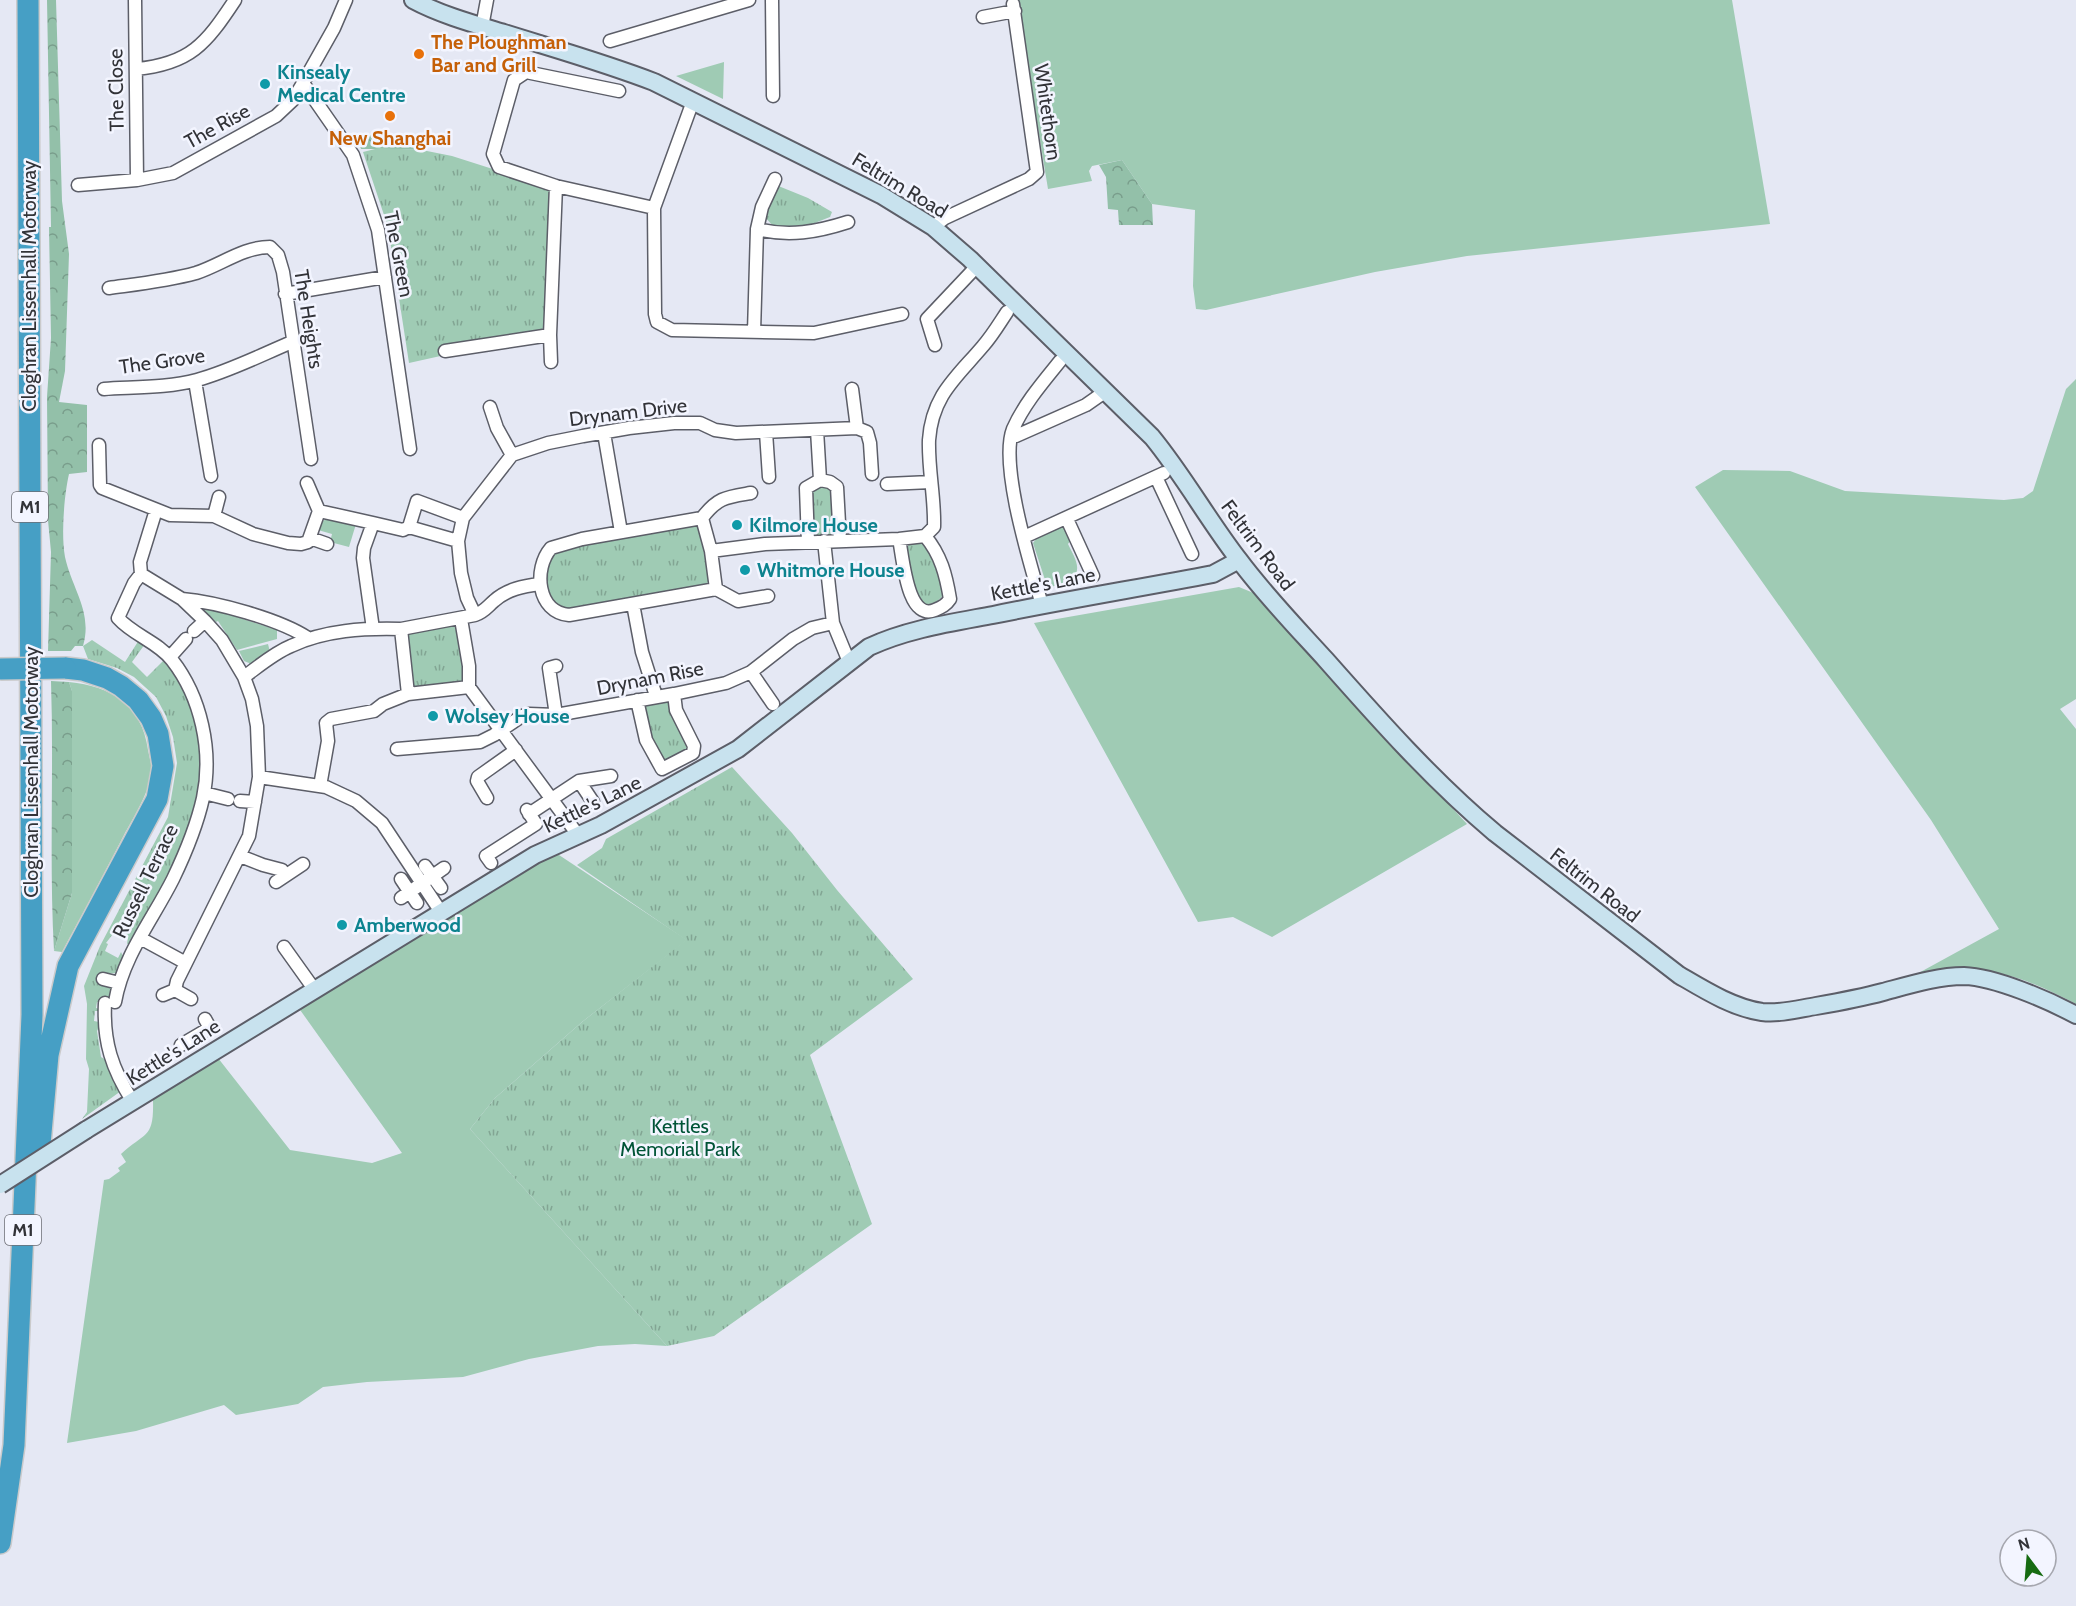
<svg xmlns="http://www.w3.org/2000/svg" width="2076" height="1606" font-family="Cabin,sans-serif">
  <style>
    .grass { fill: #9fcbb4 }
    .forest { fill: url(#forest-crowns) }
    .park { fill: url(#park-tufts) }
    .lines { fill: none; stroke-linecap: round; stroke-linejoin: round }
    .street-casing { stroke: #5c5e68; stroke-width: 15 }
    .secondary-casing { stroke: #5c5e68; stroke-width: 20 }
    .highway-casing { stroke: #cacacb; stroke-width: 24 }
    .street { stroke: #fff; stroke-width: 12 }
    .secondary { stroke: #c8e2ee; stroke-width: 16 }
    .highway { stroke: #469fc5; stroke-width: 21 }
    .secondary-bridge-casing { stroke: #5c5e68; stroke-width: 20; stroke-linecap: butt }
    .highway-bridge-casing { stroke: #cacacb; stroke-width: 24; stroke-linecap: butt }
    .secondary-bridge { stroke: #c8e2ee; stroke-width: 16 }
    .highway-bridge { stroke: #469fc5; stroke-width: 21 }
    .food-dot { fill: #e8710a; stroke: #f3f5ff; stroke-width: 2 }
    .culture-dot { fill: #0f9aa8; stroke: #f3f5ff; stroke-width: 2 }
    .labels { text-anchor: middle; stroke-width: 5; stroke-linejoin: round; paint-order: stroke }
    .shield { fill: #f3f5ff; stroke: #6c6d74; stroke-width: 1.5 }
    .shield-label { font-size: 18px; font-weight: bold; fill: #323338 }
    .food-label { font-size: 20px; font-weight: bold; fill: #c56008; stroke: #f3f5ff; text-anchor: start }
    .culture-label { font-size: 20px; font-weight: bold; fill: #0d838f; stroke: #f3f5ff; text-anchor: start }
    .street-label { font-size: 20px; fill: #323338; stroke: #f3f5ff }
    .park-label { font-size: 20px; fill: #005437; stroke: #f3f5ff }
  </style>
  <defs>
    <pattern id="forest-crowns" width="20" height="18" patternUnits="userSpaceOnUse" patternTransform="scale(1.5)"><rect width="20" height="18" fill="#93c0a9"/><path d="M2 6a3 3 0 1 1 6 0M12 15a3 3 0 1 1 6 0" fill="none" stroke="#799d8b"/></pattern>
    <pattern id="park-tufts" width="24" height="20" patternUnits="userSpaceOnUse" patternTransform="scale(1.5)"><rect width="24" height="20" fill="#9fcbb4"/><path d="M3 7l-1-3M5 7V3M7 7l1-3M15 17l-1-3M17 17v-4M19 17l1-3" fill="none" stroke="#82a593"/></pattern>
  </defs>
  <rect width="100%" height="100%" fill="#e5e8f4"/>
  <!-- grass -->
  <path class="grass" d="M1017 0H1732L1770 224 1467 256 1375 272 1206 310 1196 309 1193 286 1195 210 1152 204 1122 160 1092 166 1089 171 1092 181 1048 189Z
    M724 62 723 99 676 76Z
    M2076 379V699L2060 709 2076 729V1004C2042 987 2004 967 1964 971 1944 973 1924 977 1904 981L1999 929 1931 820 1695 487 1723 470 1790 471 1845 491 2004 500 2023 498 2033 491 2066 389Z
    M331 518 356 524 349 547 330 542 332 534 318 530 322 521Z
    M1060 527H1063L1070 541 1068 544C1073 555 1081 565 1075 576L1063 580V584L1050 587 1046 583 1033 543 1037 538Z
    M1239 587 1256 594 1467 824 1272 937 1233 917 1198 922 1034 623Z
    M203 606 277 630V639L237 650 218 621 216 622 202 608Z
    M268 644 270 652 250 666 249 663 244 661 239 651Z
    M69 682C111 686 142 705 148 750 149 756 152 765 152 772 150 790 133 819 124 835 104 874 83 913 62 952L54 951 72 893V691Z
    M556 853 687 940 582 1022 495 1098 470 1129 667 1346 635 1344 598 1346 529 1359 463 1377 367 1382 323 1387 298 1404 236 1415 224 1405 136 1431 67 1443 104 1180 109 1179 120 1171 118 1168 126 1162 121 1154C146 1131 154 1139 153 1100L218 1058 290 1150 372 1163 402 1153 298 1007Z"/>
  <!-- forest -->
  <path class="forest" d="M47 0H56L62 201 69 254 65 371 59 402 87 405V472L69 474C64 496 61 535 65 557 72 589 93 612 83 646H75L71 651H48L51 552 48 520 47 397 51 338 49 227H51Z
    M372 134 400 141 422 150C401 149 382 149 361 149L360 145Z
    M1122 160 1152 204 1153 225H1119L1118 210 1108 209 1106 177 1099 165Z
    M51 681 69 682 72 691V893L54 951C49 861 54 771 51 681Z"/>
  <!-- park -->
  <path class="park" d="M379 148 422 150 452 156 543 185 551 192 547 324 540 331 445 345V355L409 363 388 227 363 152Z
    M776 185 808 198 832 212 830 217 802 228 773 226 765 217Z
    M819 486C827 486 830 486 832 494L834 532 830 535H814L811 530 810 493Z
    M698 524 701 528 711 578 705 586 569 609 554 603 548 588 545 566 547 560 559 548Z
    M918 540C938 550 941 575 943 595 937 604 930 605 919 604L915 596 905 550 911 542Z
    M453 625C462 634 466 671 462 683L418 688 413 685 407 636 410 633Z
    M234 626 244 636 248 645 238 648 229 634Z
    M92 640 125 662 139 640 145 644 132 662 147 677 163 661C179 670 189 695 193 711 196 723 201 735 201 747 206 820 165 882 131 943L127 944 128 937 116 930 106 943 108 944 105 951 118 958 121 952 124 958 117 973 103 974 113 989 112 998 105 997 101 1002H97L96 1008 101 1009V1011H95L94 1021 99 1022 100 1025 97 1031 101 1057 106 1060 121 1091 82 1119 87 1112 89 1069 86 1059 87 1004 84 986 100 946 168 817 177 763 173 737 166 716 156 697 134 677 117 668 88 659 83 646Z
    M666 700 670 702 690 748 668 762 661 760 653 744 645 711V705Z
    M732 767 792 833 837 890 913 979 810 1055 872 1224 714 1336 667 1346 470 1129 495 1098 582 1022 686 940 577 865 602 848 606 839Z"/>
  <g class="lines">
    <!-- street casing -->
    <g class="street-casing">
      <path id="street" d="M135 0 137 180
        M772 0 773 96
        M983 17 1015 11
        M482 27 487 0
        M610 41 749 0
        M136 69C190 64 206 44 235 0
        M303 83 353 155 378 230 410 449
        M619 91 526 72 514 80 493 154 499 167 556 186 654 208
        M693 101 654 208 655 314 657 322 672 330 814 333 902 314
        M78 185 137 180 173 173 276 116 293 100 303 83 334 28 346 0
        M933 227 945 218 1029 179 1037 172 1013 4
        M757 229C789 237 817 232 848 222
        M109 288C138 284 167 281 196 273 221 265 243 247 270 247L278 255 283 272 311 459
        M285 294 385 277
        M754 332 757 229 762 207 775 179
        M550 335 551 362
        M935 345 927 319 977 266
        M445 351 550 335 556 186
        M195 381 211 476
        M104 389C134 387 168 388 197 380 230 371 261 355 292 342
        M490 407 497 428 512 455
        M857 428 867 432 870 443 872 474
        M817 430 820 480
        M766 432 769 477
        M604 433 621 532
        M1011 436H1016L1086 405 1106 391
        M99 445 100 485 102 488 170 515 214 516 253 534 288 543 301 544 308 542 319 511
        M1156 477 1192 554
        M307 483 319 511 373 523
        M887 484 931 482
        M156 510 140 562 141 574 182 599 205 621 222 640 244 677 252 699 257 726 259 777 249 836 177 981 175 990 191 999
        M214 516 219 497
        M702 518 582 539 551 548C533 569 537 612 569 615L716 589
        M702 518 711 551 716 589
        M702 518C718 497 727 497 751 493
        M1067 519 1093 576
        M925 536 934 527C935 498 928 469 929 440 932 395 957 377 983 346 992 336 999 324 1007 312
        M1024 537 1164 473
        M310 538 327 544
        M899 539C903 557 907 622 935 610 942 607 946 605 950 599 946 575 941 555 925 536
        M458 541 409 527 417 501 463 518
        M824 541 833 623 849 662
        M808 542 806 488 820 480 830 482 837 487 840 541
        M711 551 765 544 899 539 925 536
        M716 589 738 601 768 596
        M182 599C216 602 279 619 308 638
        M633 604 642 652 656 696
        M1042 605C1031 566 999 465 1013 429 1024 404 1043 382 1060 361
        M475 615C484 612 487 607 494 601 507 589 524 586 540 584
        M461 619 469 666V687L408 694 401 629 475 615 467 598 461 573 458 541 463 518 512 455 548 443 583 436 629 428 674 423H700L715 430 736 433 857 428 852 389
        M373 629 363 558 364 548 373 523 403 530 409 527
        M194 631 205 621
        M170 657 186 639
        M751 672 773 704
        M244 677C259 666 274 653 291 646 325 630 364 628 401 629
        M469 687 578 835
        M637 700 646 740 662 769 693 753 694 746 676 710 674 694
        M556 715 549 668 556 666
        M397 749 480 742 494 735 522 716 529 714 556 715 674 694 726 683 751 672 793 639 812 628 833 623
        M259 777 326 787 356 801 382 823 441 912
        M579 781 593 802
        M320 786 328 741 326 723 331 719 374 711 383 704 408 694
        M204 793 228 799
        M487 798 477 781 478 777 516 750
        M240 801 255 802
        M529 814 579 781 611 776
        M240 856 263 865 282 870 285 875
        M491 863 486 856 536 824 527 810
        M425 866 441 888
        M401 879 417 903
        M276 882 303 864
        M401 898 444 868
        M140 938 186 963
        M284 947 314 989
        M103 979 119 983
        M163 995 175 990
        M115 1002C123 956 153 919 173 879 185 854 197 825 203 798 213 751 201 697 172 660 158 642 133 635 118 618L134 583 141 574
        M105 1003C103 1042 112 1069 133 1102
        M181 1045 210 1028 205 1019"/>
    </g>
    <!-- secondary casing -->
    <g class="secondary-casing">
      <path id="secondary" d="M413 0C441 15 474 24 504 33 555 49 605 63 654 82L881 195 933 227 970 259 1152 437C1184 476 1208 520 1239 560 1265 595 1296 627 1326 660 1379 720 1433 781 1495 833L1679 975C1703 989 1733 1008 1762 1012 1780 1014 1798 1009 1816 1006 1839 1002 1861 998 1883 992 1909 985 1938 976 1964 976 1995 977 2048 1000 2076 1015
        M86 1130 535 855 601 825 738 749 869 647C908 629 950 623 993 615 1066 600 1140 588 1213 574L1239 560"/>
    </g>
    <!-- highway casing -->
    <g class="highway-casing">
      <path id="highway" d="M40 1144 48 1055 68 966 157 799 163 766 158 734 151 718 138 700 121 686 107 678 83 670 65 668
        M0 1543 14 1445 32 1015 28 0"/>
    </g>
    <!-- street -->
    <use href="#street" class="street"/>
    <!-- secondary -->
    <use href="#secondary" class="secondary"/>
    <!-- highway -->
    <use href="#highway" class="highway"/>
    <!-- secondary-bridge casing -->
    <g class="secondary-bridge-casing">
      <path id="secondary-bridge" d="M0 1185 86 1130"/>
    </g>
    <!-- highway-bridge casing -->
    <g class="highway-bridge-casing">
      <path id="highway-bridge" d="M0 669 65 668"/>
    </g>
    <!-- secondary-bridge -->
    <use href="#secondary-bridge" class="secondary-bridge"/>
    <!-- highway-bridge -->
    <use href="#highway-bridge" class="highway-bridge"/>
  </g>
  <!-- markers -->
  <g class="food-dot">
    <circle cx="419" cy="54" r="6"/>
    <circle cx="390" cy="116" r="6"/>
  </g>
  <g class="culture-dot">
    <circle cx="265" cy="84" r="6"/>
    <circle cx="737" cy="525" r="6"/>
    <circle cx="745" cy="570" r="6"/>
    <circle cx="433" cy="716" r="6"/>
    <circle cx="342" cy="925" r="6"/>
  </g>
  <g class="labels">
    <!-- shield labels -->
    <g class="shield">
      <rect x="12" y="492" width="36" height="30" rx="4.5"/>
      <rect x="5" y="1215" width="36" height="30" rx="4.5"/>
    </g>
    <g class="shield-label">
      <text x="30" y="513">M1</text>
      <text x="23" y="1236">M1</text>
    </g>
    <!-- food labels -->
    <g class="food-label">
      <text x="431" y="49">The Ploughman<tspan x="431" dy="23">Bar and Grill</tspan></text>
      <text x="390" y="145" text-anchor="middle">New Shanghai</text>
    </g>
    <!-- culture labels -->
    <g class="culture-label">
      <text x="277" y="79">Kinsealy<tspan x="277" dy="23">Medical Centre</tspan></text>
      <text x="749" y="532">Kilmore House</text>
      <text x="757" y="577">Whitmore House</text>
      <text x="445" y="723">Wolsey House</text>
      <text x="354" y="932">Amberwood</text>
    </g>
    <!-- street labels -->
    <g class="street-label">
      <text transform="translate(116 90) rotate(-91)" y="7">The Close</text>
      <text transform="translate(1048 112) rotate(82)" y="7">Whitethorn</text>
      <text transform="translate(217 126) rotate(-29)" y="7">The Rise</text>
      <text transform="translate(900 185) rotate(31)" y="7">Feltrim Road</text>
      <text transform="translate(399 254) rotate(79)" y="7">The Green</text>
      <text transform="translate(29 286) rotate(-90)" y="7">Cloghran Lissenhall Motorway</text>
      <text transform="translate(309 319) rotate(81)" y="7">The Heights</text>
      <text transform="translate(162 361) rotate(-8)" y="7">The Grove</text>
      <text transform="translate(628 412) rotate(-7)" y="7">Drynam Drive</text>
      <text transform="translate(1258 545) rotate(53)" y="7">Feltrim Road</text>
      <text transform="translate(1043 584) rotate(-11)" y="7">Kettle's Lane</text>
      <text transform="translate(650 678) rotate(-11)" y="7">Drynam Rise</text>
      <text transform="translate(31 772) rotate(-90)" y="7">Cloghran Lissenhall Motorway</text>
      <text transform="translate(592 804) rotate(-26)" y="7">Kettle's Lane</text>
      <text transform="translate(145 881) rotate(-64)" y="7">Russell Terrace</text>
      <text transform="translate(1595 885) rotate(38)" y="7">Feltrim Road</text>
      <text transform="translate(173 1052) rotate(-32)" y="7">Kettle's Lane</text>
    </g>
    <!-- park labels -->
    <g class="park-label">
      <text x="680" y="1133">Kettles<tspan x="680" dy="23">Memorial Park</tspan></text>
    </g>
  </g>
  <!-- north arrow -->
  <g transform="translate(2028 1558) rotate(344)"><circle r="28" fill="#f3f5ff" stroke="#a6a7af" stroke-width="1.5"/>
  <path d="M0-4.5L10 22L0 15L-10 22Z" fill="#166b12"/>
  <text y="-9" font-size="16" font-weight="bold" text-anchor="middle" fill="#323338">N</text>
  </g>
</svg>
